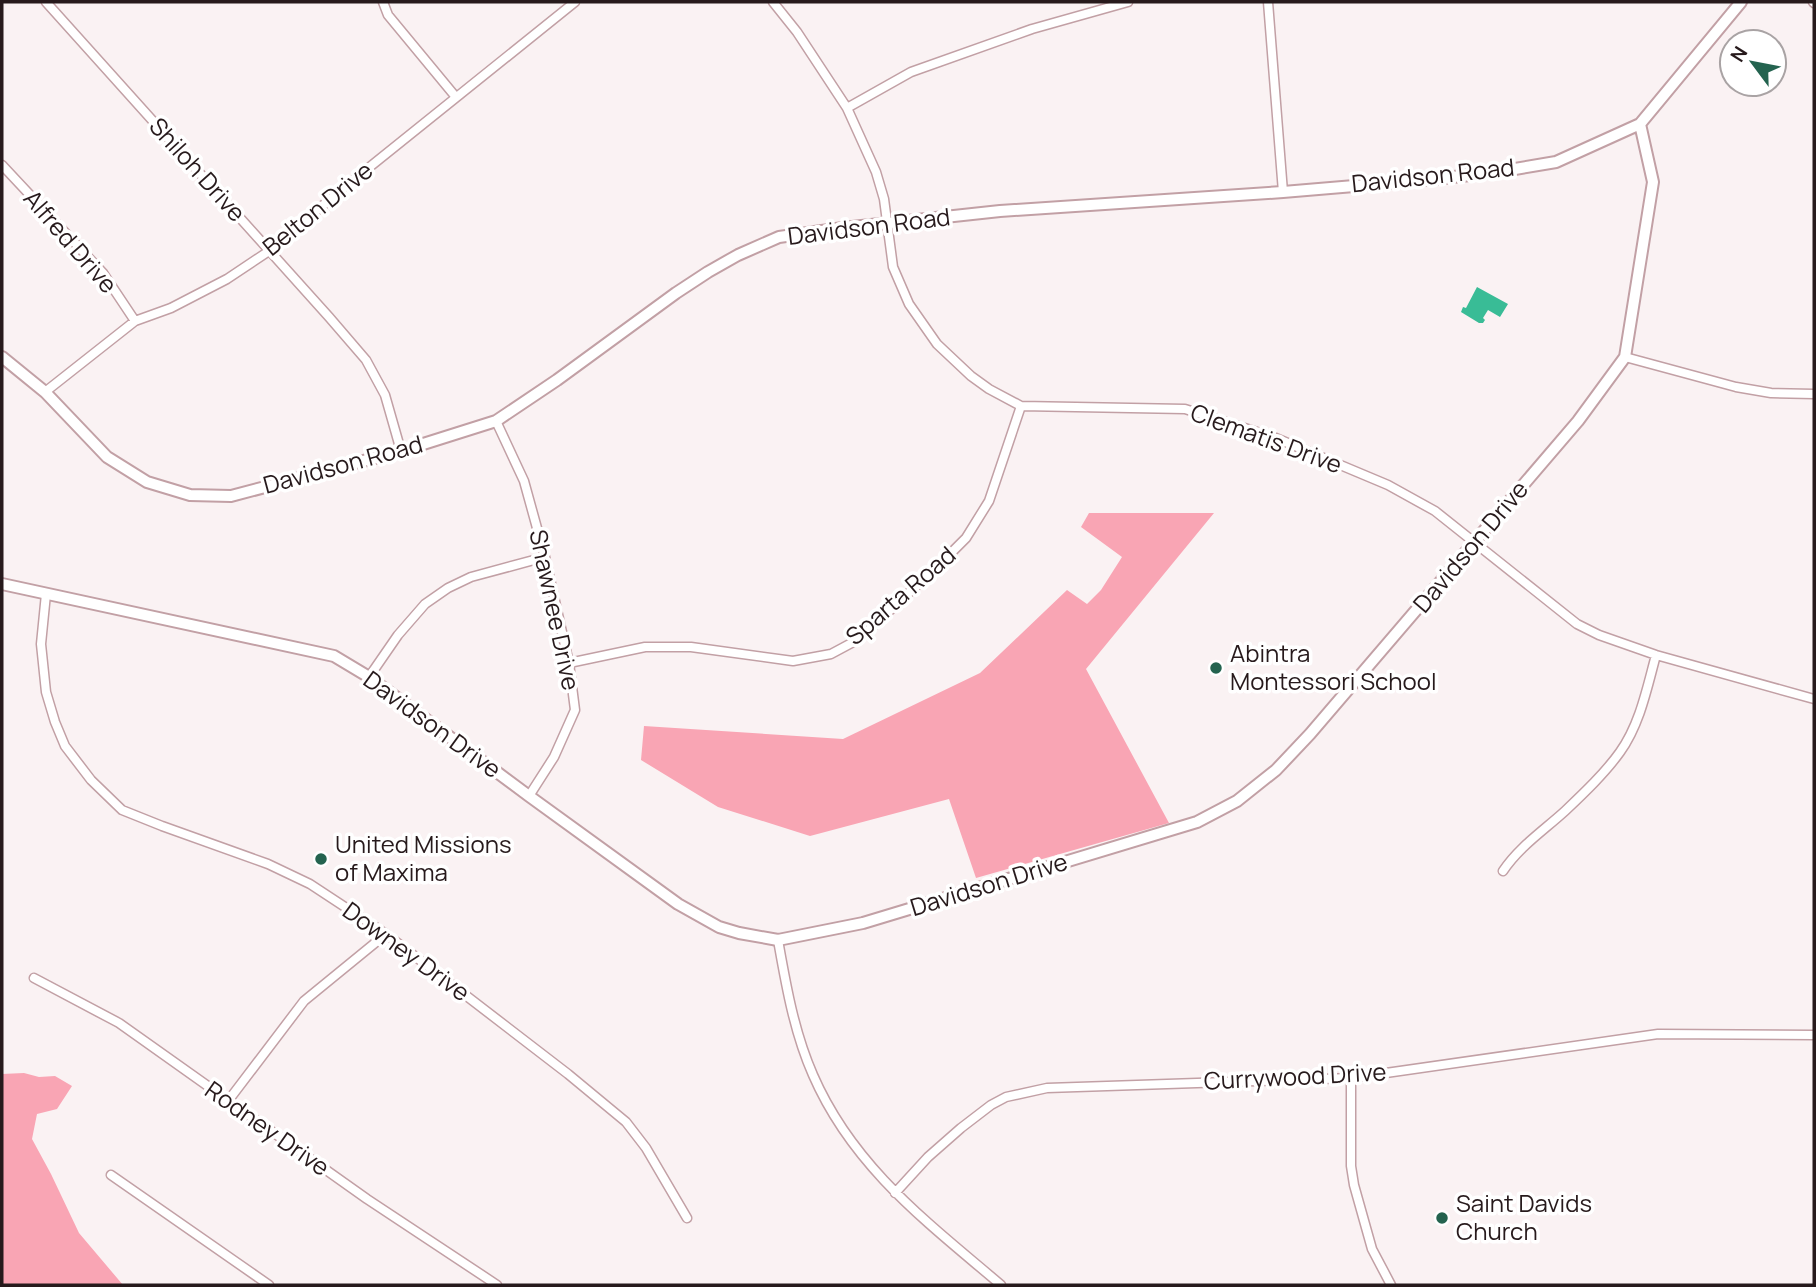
<svg xmlns="http://www.w3.org/2000/svg" width="1816" height="1287" font-family="Manrope,sans-serif">
  <style>
    .forest { fill: #f9a5b4 }
    .water { fill: #39bc96 }
    .lines { fill: none; stroke-linecap: round; stroke-linejoin: round }
    .minor-casing { stroke: #c2a0a5; stroke-width: 11 }
    .tertiary-casing { stroke: #c2a0a5; stroke-width: 14 }
    .minor { stroke: #fff; stroke-width: 8 }
    .tertiary { stroke: #fff; stroke-width: 10 }
    .poi-dot { fill: #24634f; stroke: #fff; stroke-width: 2.5 }
    .labels { text-anchor: middle; stroke-width: 7; stroke-linejoin: round; paint-order: stroke }
    .street-label { font-size: 24px; fill: #271a1c; stroke: #fff }
    .poi-label { font-size: 24px; fill: #271a1c; stroke: #fff; text-anchor: start }
  </style>
  <rect width="100%" height="100%" fill="#faf2f3"/>
  <!-- forest -->
  <path class="forest" d="M1089 513H1214L1086 669 1169 823 976 878 949 799 810 836 718 807 641 760 644 726 843 739 980 673 1067 590 1087 604 1101 590 1122 557 1081 527Z
    M24 1073 39 1077 55 1076 72 1086 57 1109 37 1114 32 1139 51 1174 79 1233 123 1285H2V1074Z"/>
  <!-- water -->
  <path class="water" d="M1477 287 1508 304 1500 317 1488 310 1483 318 1485 320 1483 323H1479L1461 312 1463 307 1466 308Z"/>
  <g class="lines">
    <!-- minor casing -->
    <g class="minor-casing">
      <path id="minor" d="M46 2 329 317 366 360 385 395 401 451
        M383 2 388 15 455 96
        M773 2 797 32 847 108 876 172 884 199 893 267 909 304 937 344 971 376 989 389 1021 406 1185 409 1276 438 1388 485 1435 511 1577 624 1599 635 1656 655 1814 699
        M1268 2 1283 192
        M1813 2 1814 3
        M847 108 911 72 1032 29 1128 2
        M2 165 103 273 135 321
        M1625 357 1736 387 1771 393 1814 394
        M45 392 135 321 171 308 227 279 269 251 341 190 575 2
        M496 421 524 481 545 557 569 663 575 710 554 757 529 796
        M46 594 41 644 46 692 55 722 65 746 91 780 122 810 162 826 268 864 310 884 386 934 568 1074 626 1122 646 1148 687 1218
        M569 663 645 647H691L793 661 831 654 859 639 941 563 966 538 989 501 1021 406
        M369 677 398 635 425 604 448 588 471 577 545 557
        M1503 871C1519 847 1543 831 1565 811 1584 793 1605 773 1620 752 1640 724 1647 688 1656 655
        M778 940C786 985 794 1032 813 1075 853 1167 927 1222 1001 1285
        M34 978 119 1023 367 1199 497 1285
        M1351 1078V1166L1354 1185 1372 1249 1391 1285
        M228 1101 304 1001 386 934
        M111 1175 269 1285
        M895 1193 928 1157 961 1128 991 1105 1006 1097 1047 1088 1351 1078 1658 1034 1814 1035"/>
    </g>
    <!-- tertiary casing -->
    <g class="tertiary-casing">
      <path id="tertiary" d="M2 357 45 392 107 457 147 482 190 495 231 496 401 451 496 421 557 380 676 293 708 272 738 255 779 237 843 228 1000 211 1283 192 1437 179 1503 171 1556 162 1640 124 1741 2
        M2 584 334 656 369 677 529 796 678 904 719 927 739 933 778 940 863 923 1197 822 1237 801 1276 770 1310 734 1578 421 1625 357 1653 182 1640 124"/>
    </g>
    <!-- minor -->
    <use href="#minor" class="minor"/>
    <!-- tertiary -->
    <use href="#tertiary" class="tertiary"/>
  </g>
  <!-- markers -->
  <g class="poi-dot">
    <circle cx="1216" cy="668" r="7"/>
    <circle cx="321" cy="859" r="7"/>
    <circle cx="1442" cy="1218" r="7"/>
  </g>
  <g class="labels">
    <!-- street labels -->
    <g class="street-label">
      <text transform="translate(197 170) rotate(48)" y="8">Shiloh Drive</text>
      <text transform="translate(1433 176) rotate(-6)" y="8">Davidson Road</text>
      <text transform="translate(318 209) rotate(-39)" y="8">Belton Drive</text>
      <text transform="translate(869 227) rotate(-7)" y="8">Davidson Road</text>
      <text transform="translate(70 242) rotate(49)" y="8">Alfred Drive</text>
      <text transform="translate(1266 439) rotate(20)" y="8">Clematis Drive</text>
      <text transform="translate(343 465) rotate(-15)" y="8">Davidson Road</text>
      <text transform="translate(1471 547) rotate(-50)" y="8">Davidson Drive</text>
      <text transform="translate(901 596) rotate(-41)" y="8">Sparta Road</text>
      <text transform="translate(554 610) rotate(78)" y="8">Shawnee Drive</text>
      <text transform="translate(432 725) rotate(36)" y="8">Davidson Drive</text>
      <text transform="translate(989 885) rotate(-17)" y="8">Davidson Drive</text>
      <text transform="translate(406 952) rotate(36)" y="8">Downey Drive</text>
      <text transform="translate(1295 1077) rotate(-3)" y="8">Currywood Drive</text>
      <text transform="translate(267 1129) rotate(35)" y="8">Rodney Drive</text>
    </g>
    <!-- poi labels -->
    <g class="poi-label">
      <text x="1230" y="662">Abintra<tspan x="1230" dy="28">Montessori School</tspan></text>
      <text x="335" y="853">United Missions<tspan x="335" dy="28">of Maxima</tspan></text>
      <text x="1456" y="1212">Saint Davids<tspan x="1456" dy="28">Church</tspan></text>
    </g>
  </g>
  <!-- border -->
  <rect width="1816" height="1287" fill="none" stroke="#271a1c" stroke-width="7"/>
  <!-- north arrow -->
  <g transform="translate(1753 63) rotate(302)"><circle r="33" fill="#ffffff" stroke="#a9a3a4" stroke-width="2"/>
  <path d="M0-5L12 26L0 18L-12 26Z" fill="#24634f"/>
  <text y="-10" font-size="19" font-weight="bold" text-anchor="middle" fill="#271a1c">N</text>
  </g>
</svg>
